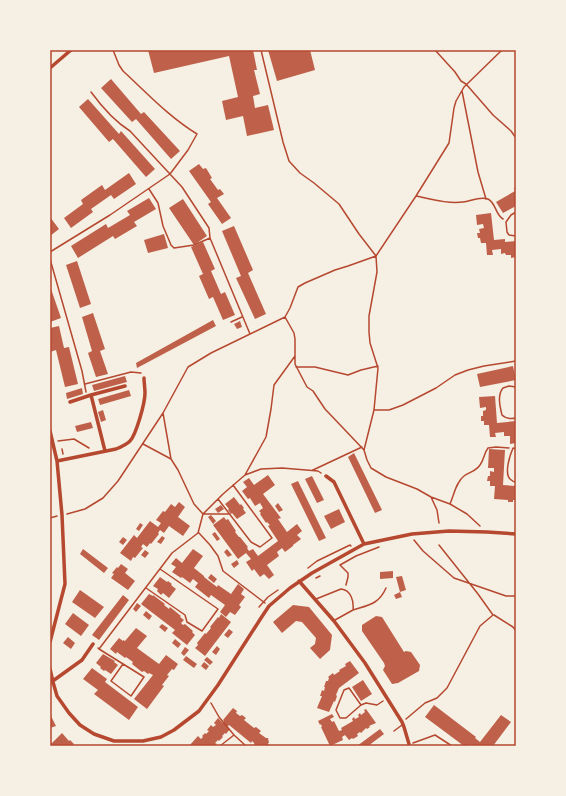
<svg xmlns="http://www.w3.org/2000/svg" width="566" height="796" font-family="'Roboto Serif',serif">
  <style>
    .building { fill: #bf614a }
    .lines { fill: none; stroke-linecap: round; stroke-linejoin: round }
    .path { stroke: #b5482f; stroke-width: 1.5 }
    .service { stroke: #b5482f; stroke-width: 1.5 }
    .minor { stroke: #b5482f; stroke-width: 3.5 }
    .neatline { fill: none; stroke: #b5482f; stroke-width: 1.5 }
  </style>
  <rect width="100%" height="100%" fill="#f6efe4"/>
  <!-- building -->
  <path class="building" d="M148 50H253L257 70H254L260 94 253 96 255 108 268 105 274 130 247 136 243 116 226 120 222 101 238 97 229 56 154 73Z
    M268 50H310L315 70 277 81Z
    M111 79 141 114 144 112 180 151 171 159 136 119 132 122 101 88Z
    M88 99 119 134 121 131 155 169 146 177 113 139 109 142 79 107Z
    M199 164 203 169 206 168 212 178 210 179 218 190 220 189 224 194 217 198 231 218 222 224 208 204 211 202 189 171Z
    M129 173 136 184 114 199 111 195 91 209 93 212 71 228 64 218 83 204 81 200 102 185 105 190Z
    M516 187V206L503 213 496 202 515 191 514 188Z
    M149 198 156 209 134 222 137 226 115 239 113 236 78 258 71 246 106 224 108 228 130 215 127 211Z
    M183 199 207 236 194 245 169 208Z
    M491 213 494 240 505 239V242L516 241V257L511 258V255H506L505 253 501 254V249L492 250 493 255H487L486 243H481L480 238H478L477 233H480L479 229 484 228 483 224 477 225 476 215Z
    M50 217 59 229 50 236Z
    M234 226 253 270 248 273 266 314 255 319 236 278 241 276 222 231Z
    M164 234 168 248 148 253 144 240Z
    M203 242 215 269 211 271 221 294 225 292 235 315 223 320 213 297 209 299 199 276 203 274 191 247Z
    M77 261 91 304 80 308 66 265Z
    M50 286 61 318 50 322Z
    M93 313 105 349 100 351 108 374 96 377 88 353 92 351 82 317Z
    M213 320 216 326 137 368 136 363Z
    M240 321 242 327 237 329 234 324Z
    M59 326 64 348 69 347 78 384 65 387 56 350 50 352V328Z
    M513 366 516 380 480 387 477 374Z
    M125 376 127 382 94 391 92 385Z
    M82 388 83 394 67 399 66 393Z
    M129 390 131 396 100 405 98 399Z
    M495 396 497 423 516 421V443L510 444V436H504V432L495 433 496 437H490L489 425H484V421H481V416H483V411L486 410V407L480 408 479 397Z
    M103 410 106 420 101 422 98 412Z
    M91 422 93 428 77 432 75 426Z
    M489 449 505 450 503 485 516 486V500H513V502H508V500L494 499 495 486H490V481H487L488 476H490V471L494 472V468H488Z
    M354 453 382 510 375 513 348 457Z
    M268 475 275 485 263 494 281 518 278 519 287 532 297 524 302 531 297 535 301 539 293 545V546L285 552 282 548 277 552 279 556 267 565 274 575 269 579 264 574 260 577 254 569 252 571 246 562 251 559 246 553 238 559 213 525 224 517 226 520 228 519 236 531 235 532 239 537H240L248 547 247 548 249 551 253 549 258 556 278 541 268 526 270 525 267 522 266 523 260 514 261 513 259 511 263 508 260 503 255 506 250 498 248 499 242 491 247 487 243 482 249 478 254 485Z
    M312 476 324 500 317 503 305 479Z
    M298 481 326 538 319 541 291 484Z
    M234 497 240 505 241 504 244 508 243 509 246 513 237 519 232 513 231 514 228 510 229 509 225 504Z
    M179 502 185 507 178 517 190 526 183 536 169 526 164 533 160 530 158 533 159 534 151 544 150 543 147 547 143 544 141 547 143 548 135 558 133 557 131 561 120 553 134 535 137 538 150 521 158 527 161 523 156 520 163 511 165 512 171 504 175 507Z
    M278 503 283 510 279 512 275 506Z
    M221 505 224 509 218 513 215 509Z
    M339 509 345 522 331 529 324 516Z
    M211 515 216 521 213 524 208 517Z
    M140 523 143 525 139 531 136 529Z
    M215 532 220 539 217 541 212 534Z
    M162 536 165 538 161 544 157 542Z
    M123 537 127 540 123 545 119 542Z
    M83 549 108 568 104 573 80 554Z
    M193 549 203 556 194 568 204 576V577L217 587 218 585 231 594 238 584 244 589 241 594 245 597 239 605 241 607 235 615 230 612 226 617 220 612 225 605 211 595 209 598 195 587 198 583 193 579 190 583 182 577 181 578 172 572 176 567 171 564 176 558 182 563Z
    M227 549 232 555 228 557 224 552Z
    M145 550 149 553 145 558 141 555Z
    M237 560 239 564 234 568 231 564Z
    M121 564 128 569 125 573 135 581 128 590 111 578 114 574 112 573 117 567 118 568Z
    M393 571V578L380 579V572Z
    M211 574 217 579 214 583 208 578Z
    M402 576 406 590 400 592 402 597 396 599 394 595 400 592 396 577Z
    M160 577 167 582 168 581 172 584 171 585 176 589 169 598 163 593 161 595 157 591 158 589 153 586Z
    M80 590 104 607 95 618 72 602Z
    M149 594 153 596V595L165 604 164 605 169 609 170 607 181 616 180 617 184 620 181 623 183 625 185 624 193 631 192 632 195 635 187 645 172 633 175 630 141 604Z
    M123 595 129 600 99 640 92 635Z
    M137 603 141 606 136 612 133 609Z
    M293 605 309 607 332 635 330 650 320 659 310 648 315 644 316 638 302 622 296 621 282 633 273 622Z
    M146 611 152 616 149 620 143 615Z
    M73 613 89 625 81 636 65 624Z
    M221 614 231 622 205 656 195 648 198 645 197 643 205 633 206 634 211 628 210 627 218 617 219 618Z
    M376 616 382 617 404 652 406 651 411 652 420 665 419 671 398 683 392 684 383 670 385 666 384 663 362 631V625Z
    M162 624 168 628 165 632 159 627Z
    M136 628 147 636 137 648 159 664 166 655 178 664 174 670 172 669 167 675 169 676 162 685 164 686 147 709 134 699 153 675 149 673 148 674 144 671 142 672 132 664 133 662 126 657 125 658 117 652 116 654 110 649 119 638 123 641V640L125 641Z
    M229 629 233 632 228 638 224 635Z
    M68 637 75 643 71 649 63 643Z
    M175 639 181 644 178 648 172 643Z
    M217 646 220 649 216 655 212 652Z
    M185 647 189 650 184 656 181 653Z
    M103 654 115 661 114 662 118 665 111 674 105 670 104 671 100 668 101 667 96 663Z
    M186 656 197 664 194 668 183 660Z
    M207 657 213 662 210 665 204 660Z
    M350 661 359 673 339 688 336 695 337 696 335 702 334 701 329 712 317 708 322 696H320L322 690 324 691 325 687H324L326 681H328L329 678 328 677 333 673 334 675 340 671 339 670 346 666 345 664Z
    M204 662 209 666 206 670 201 666Z
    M92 668 107 679 105 682 138 707 129 720 94 694 98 690 83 679Z
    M363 680 372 694 361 701 352 687Z
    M434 705 476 737 475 738 480 742 501 715 511 722 493 746H472L470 744 469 746H464L425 717Z
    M233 708 237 711 236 713 240 716 242 715 246 718 244 720 254 728 256 727 261 731 259 733 266 738H268L269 743H268L269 746H255L254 743 252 741 251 743 229 725 227 727 230 729 226 734 225 733 222 736 223 737 219 741 218 740 215 743 217 744 215 746 213 745 212 746H189L198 736 201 739 203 737 202 736 205 733 206 734 209 731 207 730 211 725 213 727 216 725 214 723 218 718 223 723 224 721 223 720Z
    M366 709 376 723 369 726 370 727 367 729 366 728 361 733 360 732 357 734 358 736 353 739 352 738 349 740 345 735 342 737 343 740 330 746 321 727H322L321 724 320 725 318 721 332 714 334 717 330 719 332 722 334 721 339 731 342 730 341 728 353 721 352 719 354 717 355 719 359 717 358 715 360 713 361 715 365 712 364 710Z
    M50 714 56 726 50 728Z
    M380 729 384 734 368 746H357Z
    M62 733 69 741 70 740 74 744 73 745 74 746H51L53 745 51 744Z"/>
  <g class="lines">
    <!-- path -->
    <path class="path" d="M261 50 283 142 289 161 300 173 314 183 339 204 359 234 376 256 377 272 369 316V332L370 343 378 368 374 410 364 450 367 460 371 468 386 477 417 489 431 497 450 504 467 514 480 526
      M435 50 455 72 461 81 466 84 493 115 511 131 516 138
      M462 91 478 172 486 199
      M91 92C102 107 114 121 130 131L182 187 209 228 210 238 250 334
      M149 189 158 203 163 226 171 245 174 248 194 245 210 238
      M416 196C431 199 447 204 463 202 471 201 480 196 488 199 496 203 495 214 503 219
      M50 252 110 215 170 174 188 150 197 134C169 117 147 93 123 71L119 65 113 50
      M50 259 82 371 86 392
      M285 317 294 333 295 339V364L307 387 313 391 325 409 364 450
      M231 322 242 317
      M296 367H315L348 375 361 370 378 366
      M85 384 131 372 141 373
      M374 410H389L403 405 436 388 455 375 468 370 484 366 516 361
      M58 441 74 439 89 448
      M143 444 171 459
      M62 449 63 454
      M313 470 362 447
      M245 475 266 437 271 409 274 385 295 356
      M431 497 437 510 439 523
      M218 499 251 542 260 547 272 538 233 485
      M450 504C454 495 456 482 464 476 470 472 476 471 480 465 484 460 484 453 488 448L496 447 509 448
      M67 514 85 509 103 498 118 481 163 413
      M230 514H203L194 504 178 470 171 459 163 413 188 367 211 353 285 317 290 308 298 287 305 283 335 270 348 266 376 256 416 196 449 143 454 108 456 101 464 87 502 50
      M50 518 57 516
      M199 533 210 545 218 556 223 571 265 603
      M414 540 423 551 454 578 506 596H516
      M356 556 379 547
      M308 568 317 561 350 545 351 546
      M316 578 320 576
      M346 585 348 577V573L340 565 356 556
      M146 588 185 615 187 622 202 631 218 609 160 569
      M259 607 268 597 278 590
      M494 615 513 627 516 631
      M98 648 99 649 172 553 198 533 203 514 223 494 245 475 261 469 282 468 318 471 321 473
      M99 649 144 677 131 696 111 681 123 664
      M211 703 219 717 234 735
      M361 705 346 718H340L336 710 344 690 349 688 361 705 366 703 377 705 383 701
      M406 719 425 703 437 698 447 688 480 626 493 615 478 594 439 545
      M50 743 53 746
      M413 743 435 735 452 746
      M220 746 234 735 246 746"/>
    <!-- service -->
    <path class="service" d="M516 212 511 215 506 222 507 232 509 235 516 236
      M516 387 509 386 503 388C497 395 500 407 502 415 506 419 511 419 516 418
      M516 449 513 448C510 455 504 473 510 479 512 481 514 482 516 482
      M316 599 341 589C351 590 354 601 353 610L335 620
      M353 610C369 605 379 604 386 588
      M394 731 402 725"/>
    <!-- minor -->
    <path class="minor" d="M50 68 71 50
      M91 395 125 386
      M70 402 91 395 105 451
      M50 431 57 461 62 515 65 584 50 642
      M57 461 116 449C121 447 126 445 130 441 136 435 145 403 145 393 145 388 144 383 144 378
      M326 476 334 482 364 544
      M299 581 334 621 365 663 402 722 404 727 409 744
      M50 669 53 682 57 696 69 713 80 725 94 734 114 741H143L161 737 174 730 199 711 218 685 261 618 269 606 290 588 312 573 364 544 412 534 449 531 487 532 516 534
      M50 683 82 660 93 644"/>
  </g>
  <!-- border -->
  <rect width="566" height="796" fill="none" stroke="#f6efe4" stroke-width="102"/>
  <rect x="51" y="51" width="464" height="694" class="neatline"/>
</svg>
